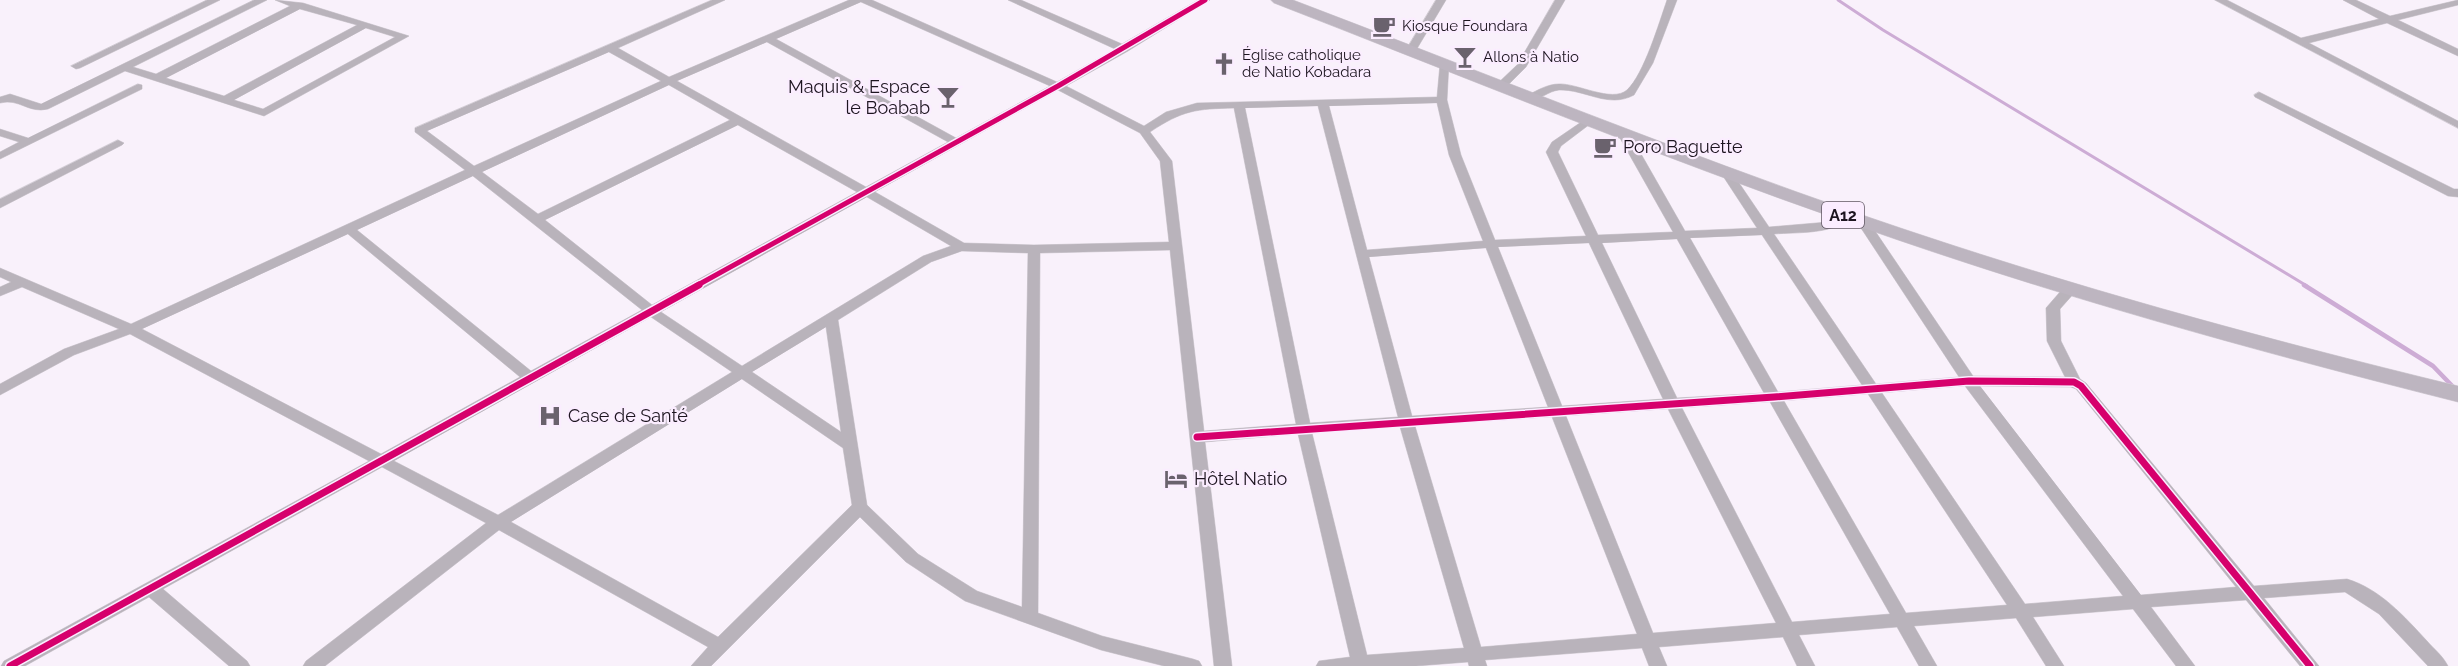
<svg xmlns="http://www.w3.org/2000/svg" width="2458" height="666" font-family="Raleway,sans-serif">
  <style>
    .lines { fill: none; stroke-linecap: round; stroke-linejoin: round }
    .stream-far1 { stroke: #cdacd5; stroke-width: 3 }
    .stream { stroke: #cdacd5; stroke-width: 4.5 }
    .street-casing { stroke: #d5cfd7; stroke-width: 1 }
    .primary-casing { stroke: #d5cfd7; stroke-width: 1 }
    .street { fill: #b9b3bb; fill-rule: evenodd }
    .primary { fill: #bdb5c0; fill-rule: evenodd }
    .cycleway-far1-casing { stroke: #fbedff; stroke-width: 8 }
    .cycleway-casing { stroke: #fbedff; stroke-width: 10 }
    .cycleway-far1 { stroke: #d6006c; stroke-width: 5 }
    .cycleway { stroke: #d6006c; stroke-width: 7 }
    .labels { text-anchor: middle; stroke-width: 4.5; stroke-linejoin: round; paint-order: stroke }
    .far-poi-label { font-size: 15px; fill: #1d1520; stroke: #fbedff; text-anchor: start }
    .shield { fill: #fbedff; stroke: #605663; stroke-width: 1.5 }
    .shield-label { font-size: 16px; font-weight: bold; fill: #1d1520 }
    .poi-label { font-size: 18px; fill: #1d1520; stroke: #fbedff; text-anchor: start }
  </style>
  <rect width="100%" height="100%" fill="#f9f1fb"/>
  <g class="lines">
    <!-- stream-far1 -->
    <path class="stream-far1" d="M1838 0 1883 30 2307 286"/>
    <!-- stream -->
    <path class="stream" d="M2304 285 2433 366 2458 392"/>
    <!-- street casing -->
    <g class="street-casing">
      <path id="street" d="M207 0H220L80 68 76 69 71 66Z
        M254 0H267L133 67 156 74 290 6 275 0 303 3 409 36 264 116 125 71 48 109C28 114 20 98 0 103V97L10 94 41 104ZM300 9 357 25 224 96 166 78ZM366 28 395 37 263 109 234 100Z
        M712 0H725L618 48 669 77 849 0H872L1057 82 1115 49 1008 0H1021L1122 44 1198 0H1210L1128 51 1066 86 1144 126 1166 112 1197 103 1437 97 1440 64 1441 62H1449L1447 100 1461 155 1495 240 1586 236 1546 152 1552 142 1590 116 1596 119 1594 121 1561 146 1558 152 1598 235 1673 232 1616 131 1622 128 1628 131 1685 231 1757 228 1721 173 1727 169 1731 171 1769 227 1828 222 1842 213H1850L1852 216C1834 235 1799 232 1774 234L1876 384 1959 377 1857 222 1859 219H1867L1973 376 2065 377 2047 341 2046 308 2066 285H2076L2077 288 2076 291 2060 309 2061 341 2080 379 2086 383 2254 586 2347 579C2380 589 2404 616 2427 641 2434 649 2443 656 2448 666H2428L2379 614 2345 592 2264 598 2319 666H2300L2246 600 2151 607 2195 666H2176L2133 609 2033 617 2064 666H2046L2016 618 1914 626 1937 666H1919L1897 627 1799 635 1815 666H1797L1783 637 1659 647 1667 666H1649L1642 648 1485 660 1487 666H1469L1468 662 1416 666H1316L1319 661 1350 657 1298 434 1205 442 1232 666H1214L1170 250 1040 253 1038 613 1102 636 1193 659 1199 661 1202 666H1164L1101 650 965 601 906 562 860 517 711 666H691L708 647 499 530 325 666H303L306 661 486 523 382 467 163 589 247 661 250 666H229L149 597 25 666H1L4 661 369 461 130 334 74 355 0 395V384L64 349 119 329 22 287 0 296V287L11 282 0 277V268L131 324 465 170 415 132V128ZM861 2 1050 86 956 138 776 39ZM767 42 948 142 866 187 677 81ZM609 52 661 81 474 166 427 131ZM669 85 730 120 538 214 482 172ZM1058 90 1140 133 1160 161 1169 242 1034 245 964 243 875 192ZM1437 103 1449 155 1483 241 1367 250 1329 106ZM1318 106 1398 417 1310 423 1245 108ZM1234 108 1296 424 1204 431 1172 161 1150 132C1183 110 1196 109 1234 108ZM738 125 857 192 652 305 545 220ZM473 176 642 310 531 371 357 230ZM867 197 951 246 923 256 742 366 661 312ZM348 234 520 377 381 454 142 329ZM1762 235 1862 385 1778 392 1690 238ZM1677 239 1764 393 1677 398 1602 243ZM1589 243 1663 399 1562 406 1498 247ZM1486 248 1548 407 1412 416 1369 257ZM962 251 1028 253 1022 607 977 591 918 554 867 505 838 320 931 262ZM651 317 732 372 498 515 394 461ZM826 327 841 432 752 372ZM742 379 843 448 852 505 718 637 511 522ZM1965 386 2123 596 2025 604 1882 393ZM1980 386 2071 387 2076 389 2236 587 2141 595ZM1868 394 2007 605 1906 613 1784 401ZM1770 402 1890 614 1792 622 1682 408ZM1668 409 1776 623 1653 633 1566 416ZM1552 417 1637 634 1481 647 1415 426ZM1400 427 1464 648 1367 655 1312 433Z
        M1436 0H1446L1415 52H1407L1406 50Z
        M1555 0H1565L1526 67 1505 88H1497V84L1517 65Z
        M1667 0H1677L1653 63 1634 95C1608 109 1585 89 1559 90 1548 91 1540 101 1528 99V95C1538 90 1548 84 1559 84 1577 83 1612 103 1627 90 1644 74 1659 23 1667 0Z
        M2215 0H2227L2301 38 2379 19 2343 0H2356L2390 16 2458 0V5L2398 20 2458 49V56L2387 23 2309 43 2458 121V128Z
        M138 84 142 85V89L0 159V152L19 142 0 136V129L28 138Z
        M2259 92 2454 189H2458V197L2448 196 2255 97 2254 95Z
        M118 140 124 143 122 145 0 208V199Z"/>
    </g>
    <!-- primary casing -->
    <g class="primary-casing">
      <path id="primary" d="M1271 0H1293C1485 73 1676 151 1871 218 2063 284 2260 338 2458 386V402C2255 351 2053 295 1855 225 1659 157 1467 78 1274 3Z"/>
    </g>
    <!-- street -->
    <use href="#street" class="street"/>
    <!-- primary -->
    <use href="#primary" class="primary"/>
    <!-- cycleway-far1 casing -->
    <g class="cycleway-far1-casing">
      <path id="cycleway-far1" d="M696 286 1058 86 1205 0"/>
    </g>
    <!-- cycleway casing -->
    <g class="cycleway-casing">
      <path id="cycleway" d="M1197 437 1774 397 1969 381 2074 382 2081 386 2310 666
        M10 666 699 285"/>
    </g>
    <!-- cycleway-far1 -->
    <use href="#cycleway-far1" class="cycleway-far1"/>
    <!-- cycleway -->
    <use href="#cycleway" class="cycleway"/>
  </g>
  <!-- icons -->
  <defs>
    <g id="cafe-bare" transform="scale(1.8)"><path d="M-5.5-4.5H6V0H3Q3 3.5 0 3.5H-2.5Q-5.5 3.5-5.5 0ZM3-3.2v2h1.7v-2ZM-6 4.5H4V6H-6Z" fill="#6a626d" stroke="#fbedff" stroke-width="2.5" paint-order="stroke"/></g>
    <g id="bar-bare" transform="scale(1.8)"><path d="M-6-5H6L.8 .8V4.5H3.5V6h-7V4.5H-.8V.8Z" fill="#6a626d" stroke="#fbedff" stroke-width="2.5" paint-order="stroke"/></g>
    <g id="church-bare" transform="scale(1.8)"><path d="M-1.2-6h2.4v3.5h3.3v2.4h-3.3V6h-2.4V-.1h-3.3v-2.4h3.3Z" fill="#6a626d" stroke="#fbedff" stroke-width="2.5" paint-order="stroke"/></g>
    <g id="hospital-bare" transform="scale(1.8)"><path d="M-5-5h3v3.5h4V-5h3V5h-3V1.5h-4V5h-3Z" fill="#6a626d" stroke="#fbedff" stroke-width="2.5" paint-order="stroke"/></g>
    <g id="hotel-bare" transform="scale(1.8)"><path d="M-6-4.5h1.5V1H6V5H4.5V3h-9V5H-6ZM-4 0a1.8 1.8 0 1 1 3.6 0ZM.5 0V-2.5h3Q6-2.5 6 0Z" fill="#6a626d" stroke="#fbedff" stroke-width="2.5" paint-order="stroke"/></g>
  </defs>
  <g fill-rule="evenodd">
    <use href="#cafe-bare" x="1384" y="26"/>
    <use href="#bar-bare" x="1465" y="57"/>
    <use href="#church-bare" x="1224" y="64"/>
    <use href="#bar-bare" x="948" y="97"/>
    <use href="#cafe-bare" x="1605" y="147"/>
    <use href="#hospital-bare" x="550" y="416"/>
    <use href="#hotel-bare" x="1176" y="479"/>
  </g>
  <g class="labels">
    <!-- far-poi labels -->
    <g class="far-poi-label">
      <text x="1402" y="31">Kiosque Foundara</text>
      <text x="1242" y="60">Église catholique<tspan x="1242" dy="17">de Natio Kobadara</tspan></text>
      <text x="1483" y="62">Allons à Natio</text>
    </g>
    <!-- shield labels -->
    <rect class="shield" x="1822" y="202" width="42" height="26" rx="4.5"/>
    <g class="shield-label">
      <text x="1843" y="221">A12</text>
    </g>
    <!-- poi labels -->
    <g class="poi-label">
      <text x="930" y="93" text-anchor="end">Maquis &amp; Espace<tspan x="930" dy="21">le Boabab</tspan></text>
      <text x="1623" y="153">Poro Baguette</text>
      <text x="568" y="422">Case de Santé</text>
      <text x="1194" y="485">Hôtel Natio</text>
    </g>
  </g>
</svg>
